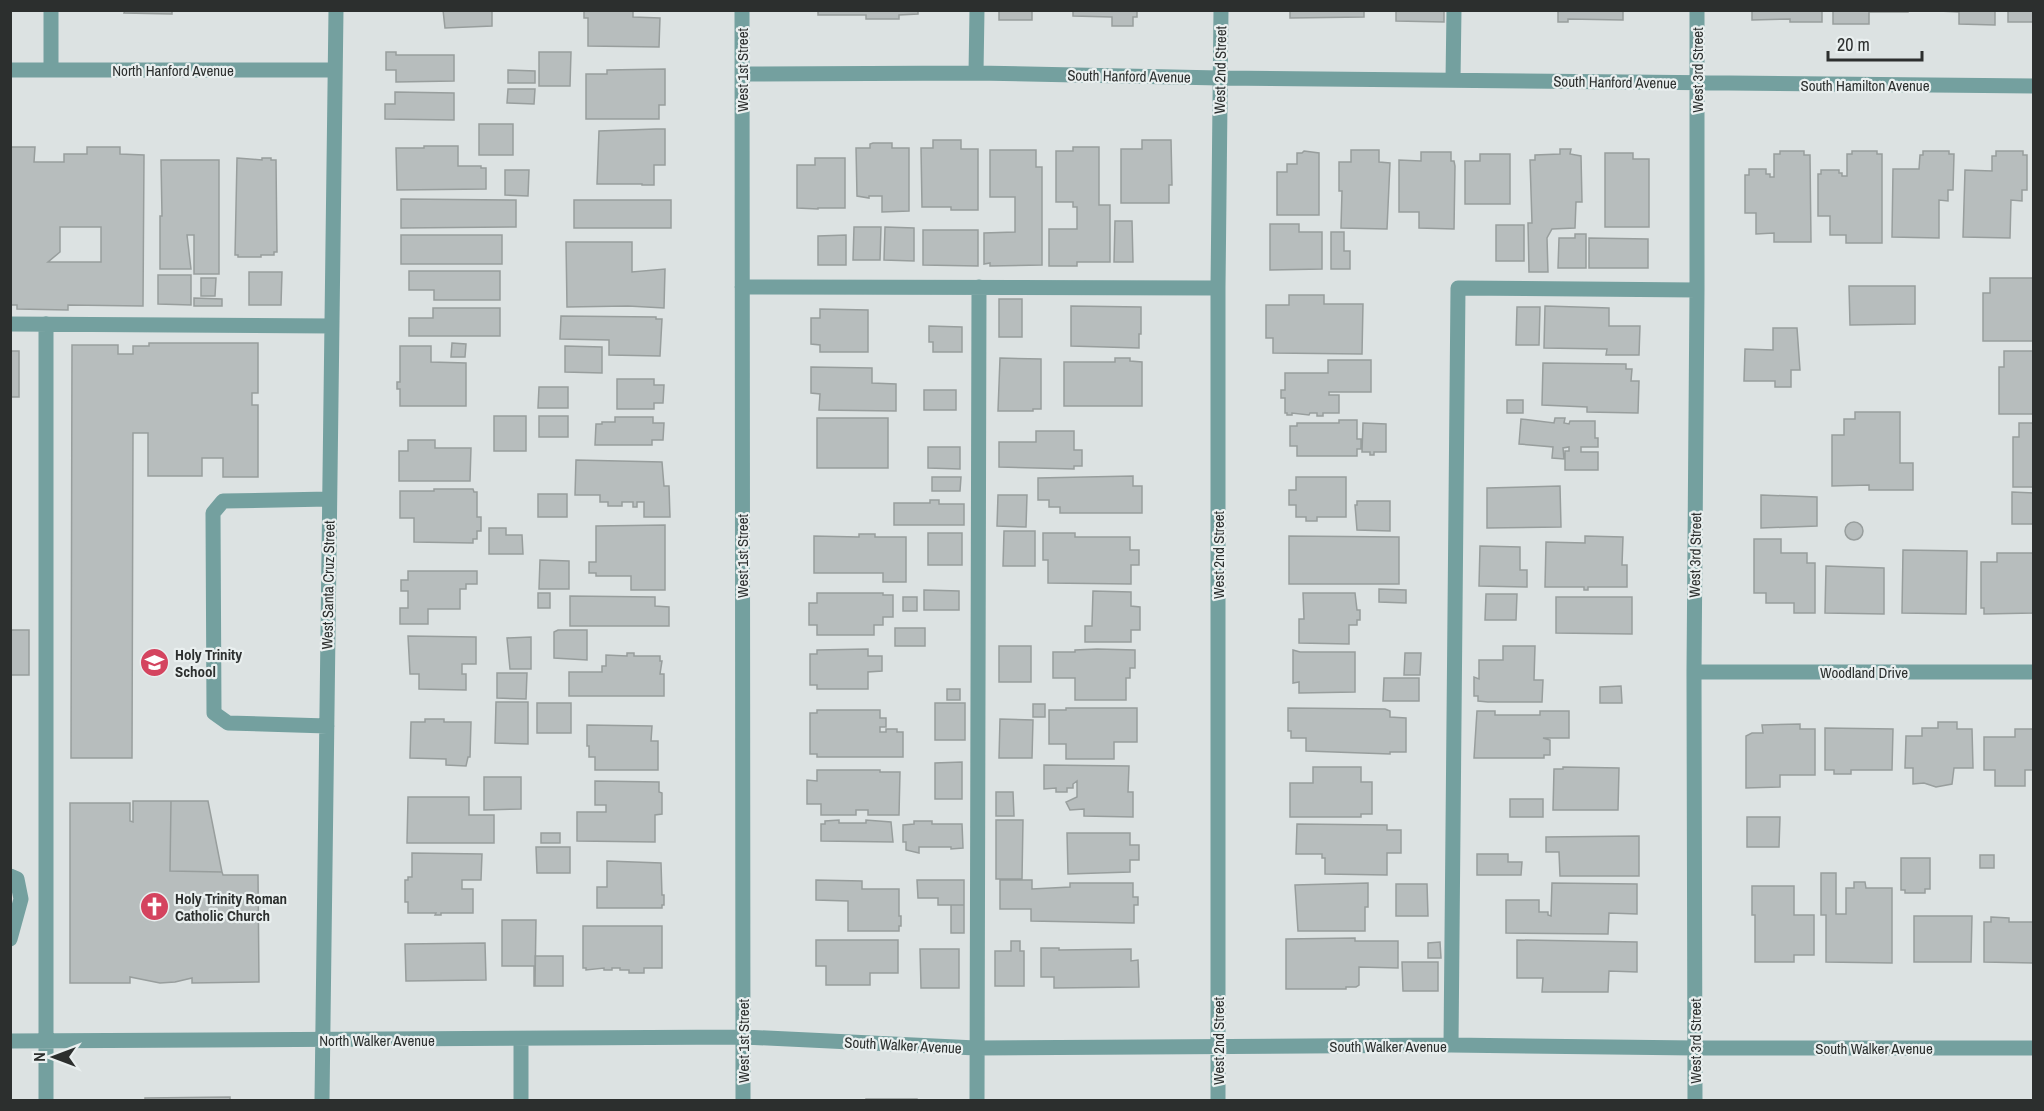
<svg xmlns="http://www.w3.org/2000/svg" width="2044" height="1111" viewBox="0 0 2044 1111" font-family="'Archivo Narrow',sans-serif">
<rect width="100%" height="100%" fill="#dce2e2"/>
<path fill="#b7bdbd" stroke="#989e9d" stroke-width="1.5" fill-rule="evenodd" d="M125 10H172V14L124 13Z
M443 10H492V26L445 28Z
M584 10H633V17L660 18 659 47 588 46V18H584Z
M818 10H918V14L899 15V19H866V15H818Z
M999 10H1032V20H999Z
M1073 10H1137V17H1133V26H1112V17L1073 16Z
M1290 10H1364V17L1290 18Z
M1396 10H1444V22L1396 21Z
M1558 10H1623V20L1568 19V22H1558Z
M1752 10H1822V22H1790V19L1752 20Z
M1833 10H1908V12H1869V24H1833Z
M1918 10H1995V25L1959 24V12Z
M2008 10H2034V22H2008Z
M386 52H396V55H454V81L396 82V70H386Z
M539 52H571L570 86H539Z
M665 69V105H659V119H586V74H607V70Z
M508 70 535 71V83H508Z
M508 89H535L534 104 507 103Z
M395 92 454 93V120L385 119V104H395Z
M479 124H513V155H479Z
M656 129H665V165H654V185H642V184H597L599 131Z
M933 140H961V149H978V210H951V207H922L921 148H933Z
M1142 140H1171L1172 185H1169V203H1121V149H1142Z
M873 143H892V148H909V211L882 212V196H869V198L857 196 856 148H870V144Z
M424 146H458V166H481V168H486V189L397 190 396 148H424Z
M10 147H35L34 162H64V154H87V147H120V154L144 155 143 306 68 305V310L17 309V305H10ZM60 227H101V262H48L60 252Z
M1073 147H1099V205H1110V262H1077V266H1049V229H1077V207H1073V202H1056V151H1073Z
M1560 149H1571L1570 154 1581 156 1582 202H1576L1575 228 1552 229 1547 238 1548 272H1529L1528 223H1532L1530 160H1535V155L1560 154Z
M990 150H1036V167H1042V265L990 266V263L984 264V233L1015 232V197H990Z
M1351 150H1379V162L1390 163 1387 229 1341 228 1342 191H1339V162H1351Z
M1304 151 1319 153V215H1277V172H1287V164H1297V153H1302Z
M1780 151H1804V155H1810L1811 242H1774V233L1756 234V213H1745V175H1749V169H1766V174H1770V177H1774V154H1780Z
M1852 151H1877V154H1882V243H1846V235H1830V216H1818V174H1821V170H1839V173H1842V176H1847V154H1852Z
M1923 151H1949V154H1954L1953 190H1948V201L1939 200V238L1892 237 1893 169H1919L1920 155H1923Z
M1996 151H2023V155H2027V190H2022V201L2011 200 2010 238 1963 237 1965 170 1992 171V156H1996Z
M1421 152H1451V161H1454L1455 166 1454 229 1419 228V212H1399V160L1421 161Z
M1605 153H1633V159H1649V227H1605Z
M1480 154H1510V204H1465V161H1480Z
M237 158 262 160V158H271V160H276L277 252H274V255H261V257H238V255H235Z
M815 158H845V208H818V209L797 208V165H815Z
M161 160H219V274H194V235H187L191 269H160V216H162Z
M505 170H529L528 196 505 195Z
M401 199 516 200V227L401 228Z
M574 200H671V228H574Z
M1115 221H1132L1133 262H1114Z
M1270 224H1299V232H1322V269L1270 270Z
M1496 225H1524V261H1496Z
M854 227H881L880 260H853Z
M885 227 914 228V261L884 260Z
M923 230H978V266L923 265Z
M1331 232H1344V251H1350V269H1331Z
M1575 234H1586V268H1558L1559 238H1575Z
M401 235H502V264H401Z
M846 235V265H818V236Z
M1589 238 1648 239V268H1589Z
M566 242H632V272L665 269 664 308 628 306 567 307Z
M409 271H500V300H434V290H409Z
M249 272H282L281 305H249Z
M158 275H191V305L158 304Z
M201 278H216L215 296H201Z
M1990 278H2034V341H1983V293H1990Z
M1849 286H1915V324L1850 325Z
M1289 295H1324V304H1363L1362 354 1273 353V338H1266V305H1289Z
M194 298 222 299V306H194Z
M999 299H1022V337H999Z
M1071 306 1141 307V334H1139V348L1071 346Z
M1545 306 1609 308V326H1640L1639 355H1606L1607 349 1544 348Z
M1517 307H1540L1539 345H1516Z
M433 308H500V336H409V318H433Z
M820 309 868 310V352H820V345L811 344V318H820Z
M561 316 656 317V319H662L660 356 609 355V340L560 339Z
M929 326 962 327V352H933V342H929Z
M1773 328H1797L1800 370H1791V387H1775V381H1744L1745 349 1773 350Z
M149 343H258V393H252V405H258V477H223V458H202V476H148V433H133L132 758H71L72 345H118V354H133V346H149Z
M452 343 466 344 465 357H451Z
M400 346H431V362L466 363V406H400V389H397V382H400Z
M565 346 602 347V373L565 372Z
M10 351H19V397H10Z
M2004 351H2034V414H1999V367H2004Z
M1000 358 1041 359V409H1033V411H998Z
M1115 358H1130V361L1142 362V406H1064V362H1115Z
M1328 360H1371V392H1329V395H1339V413H1323V416H1317V413H1310L1309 415 1292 413V415H1287V413H1285V398H1281V390H1285V373H1328Z
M1543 363 1626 364V369H1632L1631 381H1639L1638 413 1587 412V407L1542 405Z
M811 367 872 368V383L896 384V411L819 410 820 394 811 393Z
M617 379H654V385H664L663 403H654V409H617Z
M539 387H568V408H538Z
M924 390H956V410H924Z
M1507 400H1523V413H1507Z
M1855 412H1900V463H1913V490H1869V485L1832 486V435H1844V419H1855Z
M494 416H526V451H494Z
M539 416H568V437H539Z
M615 417H653V423H664L663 440H652V445H595L596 424H602V422H615Z
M817 418H888V468H817Z
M1555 418H1565L1564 423 1569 424 1570 421H1595V438H1598V447H1581V452H1598V470H1565V451H1569V447L1563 448 1564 459 1552 458 1553 447 1519 444 1521 419 1554 423Z
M1339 420H1357V439H1361V449H1357V456H1297V446H1290V426H1297V423H1339Z
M1363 423 1386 424V452H1374V455H1370V452H1362Z
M2019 423H2034V487H2013V437H2019Z
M1036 431H1074V450H1082V466H1074V469L999 467V442H1036Z
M408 440H435V448H471L470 481H399V451H408Z
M928 447H960V469L928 468Z
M576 460 662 462 664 486H669L670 517H644V502H637V507H633V502H622V506H608V502H600V495H575Z
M1133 476V486H1142V513H1060V507H1049V500H1038V478Z
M932 477H961L960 491H932Z
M1296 477H1346V517H1317V521H1306V517H1296V505H1289V490H1296Z
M1560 486 1561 527 1487 528V488Z
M434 489H473L474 492H477V517H481V531H477V539H473V543L414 542V518H400V491H434Z
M2012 492 2034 493V524H2012Z
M538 494H567V517H538Z
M998 495H1027L1026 527 997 526Z
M1761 495 1817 497V526L1761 528Z
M930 500H939V504H964V525H894V503H930Z
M1357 501H1390V531L1357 530 1355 505H1357Z
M1845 531a9 9 0 1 1 18 0a9 9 0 1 1-18 0Z
M665 525V590H631V576H596V573H589V562H596V526Z
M489 528H506V535H522L523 554H489Z
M1004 531H1035V566H1003Z
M928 533H962V565H928Z
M1043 533H1075V537H1130V550H1139V565H1131V584L1048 583V560H1043Z
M859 534H875V537H906V582H883V573H814V536L859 537Z
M1289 536 1399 537V584H1289Z
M1585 536 1623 537 1622 565H1627V587H1588V590H1584V587H1545L1546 542 1585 543Z
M1754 539H1781V553H1807V563H1815V613H1794V603H1766V593H1754Z
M1480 546 1520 547V570H1527V587L1479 586Z
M1903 550 1967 551 1966 614 1902 613Z
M1997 553H2034V613L1984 614V608H1981V562H1997Z
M540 560 569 561V589H539Z
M1826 566 1884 568V614L1825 613Z
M408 571H477V584H466V589H460V609H428V624H400V608H408V591H401V580H408Z
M1379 589 1406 590V603L1379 602Z
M924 590 959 591V610H924Z
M1093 591 1131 592V606L1140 607V630H1131V642H1085V626H1092Z
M538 593H550V608H538Z
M817 593H883V595H893V617H883V625H874V635H817V625H809V603H817Z
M1303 593H1355L1357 610H1360V620H1357V625H1349V644L1299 643V619H1304Z
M1486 594H1517L1516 620H1485Z
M570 596 655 597V606L669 607V626H570Z
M903 597H917V611H903Z
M1556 597H1632V634L1556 633Z
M895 628H925V646H895Z
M10 630H29V675H10Z
M558 630H587V660L554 658V632Z
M408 636 476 637V664H462V674H466V690L419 689V674H410Z
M531 637V669H510L507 638Z
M999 646H1031V682H999Z
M1503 646H1535L1534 680H1543L1542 702H1488L1478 701V696H1474V677L1479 679V660H1503Z
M868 649V656H882V671L868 672V689H817V685H810V654H817V650Z
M1097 649 1135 650V668H1130V678H1126V700H1075V678H1053V652H1075V650Z
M1293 650 1300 652H1355V692L1299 693V682L1293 683Z
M627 653H634V656H660V661H662L660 674H664V696H569V672H602V666H606V655L627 656Z
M1405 653H1421L1420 675H1404Z
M497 673H527L526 699 497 698Z
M1384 678H1419V701H1383Z
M1621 686 1622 703H1600V687Z
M947 689H960V700H947Z
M496 702H528V744L495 743Z
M537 703H571V733H537Z
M935 703H965V740H935Z
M1033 704H1045V717H1033Z
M1066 708H1137V742H1114V759H1066V744H1049V710H1066Z
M1288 708 1385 709 1390 711V717L1406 718V752H1390V754L1306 751V738H1291V731H1288Z
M817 710H880V718H886V727H880V732H886V729H897V732H903V757H817V754H810V713H817Z
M1477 711H1495V715H1540V711H1569V738H1543L1550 740V755H1544V758H1474Z
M425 719H444V722H471L470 757H468L466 766 446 765V759L410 758 411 722H425Z
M1000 719 1033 720 1032 758H999Z
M1938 722H1957V729H1972L1973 768H1954L1952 784 1936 787 1924 783 1913 784V768H1905L1906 736H1922V728H1938Z
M1800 724V729H1815V775H1780V787L1746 788V736L1752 733H1763L1762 725Z
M587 725 652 726 651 741H658V770H595V757H589V746H587Z
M1825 728 1893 729 1892 770H1851V774H1834V770H1825Z
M2015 729H2034V770H2025V786H1995V770H1984V737H2015Z
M962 762V799H935V763Z
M1044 765 1129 766 1128 792H1133V817L1084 816V809L1070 810 1066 802 1077 797V781L1073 784V788H1067V792H1056V788L1044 789Z
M1313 767H1361V782H1372V814H1361V817H1290V783H1313Z
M1563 767 1619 768 1618 810H1553L1554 769H1563Z
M817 770H880V772H900L899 815H868V810H856V815H821V804H807V780L817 781Z
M484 777H521V809L484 810Z
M595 781 659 782V792L662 793V814L655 815V842L577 841V812H606V805H595Z
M996 792H1013L1014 816H996Z
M408 797H469V815H494V843H407Z
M1510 799H1543V817H1510Z
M133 801H171L170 871 222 872 223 875H258L259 982 192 983V978L175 982 160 983 130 977V983H70V803H130V821L133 822Z
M171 801H208L222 872 170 871Z
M1747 817H1780L1779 847H1747Z
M839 820V823H866V820L891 822 893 842 821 841V824H825V821Z
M996 820H1023L1022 879H996Z
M914 821H932V824H962L963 848 951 849V847H919V853L906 850V842H903V825L914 824Z
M1297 824 1387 825V830H1401V853H1387V875L1325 874V858H1322V854H1296Z
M541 833H560V843H541Z
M1067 833H1130V845H1139V860H1130V872L1068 874Z
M1639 836V876H1560L1559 852H1546V837Z
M536 847H570V873H537Z
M412 853 482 854 481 880H462V889H473V913H441V915H435L436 913H408V902H405V880H408V877H412Z
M1477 854H1508V862H1522L1521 875H1477Z
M1980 855H1994V868H1980Z
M1901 858H1930V889H1925V893H1905V890H1901Z
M607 861 661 863 662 895H664V905H662V908H597V887H607Z
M1821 873H1836V914H1846V888H1854V882H1865L1866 888H1892V963L1826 962V915H1821Z
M816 880 862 881V889H899V916H901V926H899V931H848V901L816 900Z
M917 880H964V905H938V898H918Z
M1000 880H1032V889L1070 887V883H1133V897H1138V905H1134V923L1031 921V909H1000Z
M1368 883V907H1365V931H1298L1295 885Z
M1552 883 1637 884V914L1609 913 1608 934 1506 933V900H1539V912H1548V915L1551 916Z
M1396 884H1427L1428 916H1396Z
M1752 886H1794V915H1814V955H1794V962H1755V915H1752Z
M951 905H964V933H951Z
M1914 916H1972L1971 962H1914Z
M1991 917 2009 918V922H2034V963L1984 962V922H1991Z
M502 920H536L535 986H534V966H502Z
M583 926H662V968H644V973H629V970H620V968H612V970H604V968L586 970V968H583Z
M1355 938V941H1398V968L1359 967V985L1356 987H1346V989H1286V939Z
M816 940H898V973H870V985H826V966H816Z
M1517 940 1637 942V972L1609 971 1608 992H1542L1543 978H1517Z
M1011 941H1020V951H1024V986H995V951H1011Z
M1440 942 1441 958H1428V943Z
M485 943 486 980 406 981 405 944Z
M1041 948H1059V950L1131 949V961L1138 960 1139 987 1054 988V977H1041Z
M920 949H959V988H921Z
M535 956H563V986H535Z
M1402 962H1438V991H1403Z
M230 1097V1100H145V1098Z
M866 1099H917V1100H816H866Z"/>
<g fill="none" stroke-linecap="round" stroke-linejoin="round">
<path stroke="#74a09f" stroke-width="15" d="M742 10 743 1100
M10 70H335
M51 70V10
M976 73 977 10
M742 74 976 73 1220 78 2034 86
M1453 80 1454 10
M742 287 1218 288
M10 324 332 326
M1694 672H2034
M327 726 228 723 214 713 213 513 223 501 329 499
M10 876 17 879 21 899 10 939
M521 1039V1100
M10 1041 744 1037 976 1048 1451 1045 1695 1048H2034
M1451 1045 1458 288 1697 290
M46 1100V324
M322 1100 336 10
M977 1100 979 287
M1218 1100V288L1221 10
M1695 1100 1694 672 1697 290V10"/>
</g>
<defs>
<symbol id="school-disc" viewBox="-11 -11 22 22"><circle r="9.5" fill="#d4445f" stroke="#e9efef"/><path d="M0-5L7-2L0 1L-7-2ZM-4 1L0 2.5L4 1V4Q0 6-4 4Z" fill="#fff"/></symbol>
<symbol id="church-disc" viewBox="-11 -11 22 22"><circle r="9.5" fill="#d4445f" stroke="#e9efef"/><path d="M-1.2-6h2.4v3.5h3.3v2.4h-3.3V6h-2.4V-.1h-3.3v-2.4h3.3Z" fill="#fff"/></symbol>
</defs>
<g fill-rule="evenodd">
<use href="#school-disc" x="138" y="646" width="33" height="33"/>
<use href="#church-disc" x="138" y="890" width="33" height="33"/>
</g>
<g text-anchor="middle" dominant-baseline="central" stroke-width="4.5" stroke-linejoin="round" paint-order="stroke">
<g font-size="15" fill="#2c2f2e" stroke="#e9efef">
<text x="173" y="70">North Hanford Avenue</text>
<text transform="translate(742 70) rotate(-90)">West 1st Street</text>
<text transform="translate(1220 70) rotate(-89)">West 2nd Street</text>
<text transform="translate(1697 70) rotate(-90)">West 3rd Street</text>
<text transform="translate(1129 76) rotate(1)">South Hanford Avenue</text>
<text transform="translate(1615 82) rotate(1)">South Hanford Avenue</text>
<text x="1865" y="85">South Hamilton Avenue</text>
<text transform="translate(1218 555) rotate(-90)">West 2nd Street</text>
<text transform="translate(1695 555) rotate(-89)">West 3rd Street</text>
<text transform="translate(742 556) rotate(-90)">West 1st Street</text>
<text transform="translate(328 585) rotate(-89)">West Santa Cruz Street</text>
<text x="1864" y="672">Woodland Drive</text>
<text x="377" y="1040">North Walker Avenue</text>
<text transform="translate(743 1041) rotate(-90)">West 1st Street</text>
<text transform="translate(1218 1041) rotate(-90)">West 2nd Street</text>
<text transform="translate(1695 1041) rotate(-90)">West 3rd Street</text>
<text transform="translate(903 1045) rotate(3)">South Walker Avenue</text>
<text x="1388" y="1046">South Walker Avenue</text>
<text x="1874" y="1048">South Walker Avenue</text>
</g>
<g font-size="15" font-weight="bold" fill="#2c2f2e" stroke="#e9efef" text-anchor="start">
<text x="175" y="654">Holy Trinity<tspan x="175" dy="17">School</tspan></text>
<text x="175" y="898">Holy Trinity Roman<tspan x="175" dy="17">Catholic Church</tspan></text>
</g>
</g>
<rect width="2044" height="1111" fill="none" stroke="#2c2f2e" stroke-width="24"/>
<g transform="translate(54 1057) rotate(270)" stroke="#e9efef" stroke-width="4.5" paint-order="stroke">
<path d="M0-4.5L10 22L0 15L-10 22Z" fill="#2c2f2e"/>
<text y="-9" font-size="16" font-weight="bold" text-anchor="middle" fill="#2c2f2e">N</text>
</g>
<path d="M1828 51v9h94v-9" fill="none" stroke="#2c2f2e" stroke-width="3"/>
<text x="1837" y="51" font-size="18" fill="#2c2f2e" stroke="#e9efef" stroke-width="4.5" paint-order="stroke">20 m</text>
</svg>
